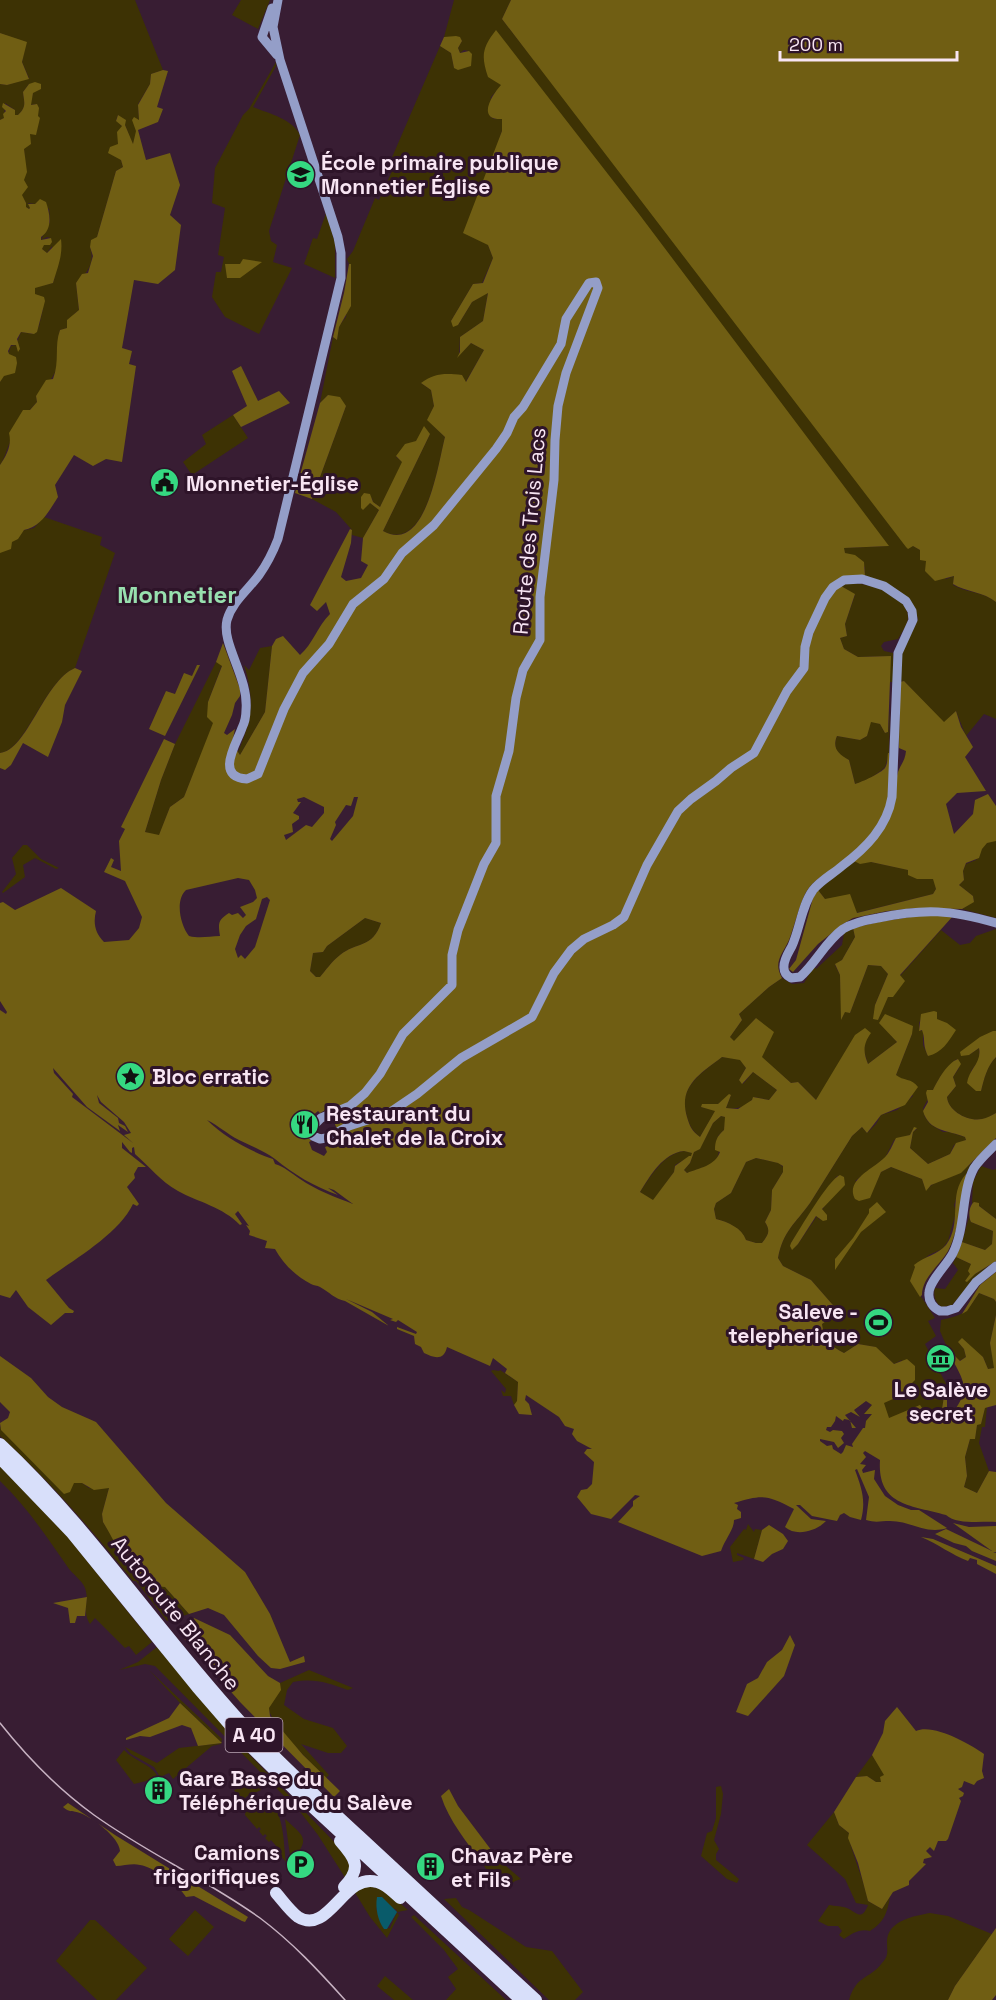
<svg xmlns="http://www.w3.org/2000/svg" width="996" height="2000" viewBox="0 0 996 2000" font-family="'Space Grotesk',sans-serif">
<rect width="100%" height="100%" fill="#381d33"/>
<path fill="#3d3204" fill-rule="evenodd" d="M0 0H135L163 70 151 74 150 84 138 104 139 121 133 145 125 125 118 115 116 120 122 126 121 160 123 167 116 171 97 237 90 247C95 263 88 273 76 283L79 311 75 313 67 328 60 330C57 340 59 345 59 354 58 374 50 382 36 396L37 402C27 412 18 425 12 438 7 447 6 456 0 465V382C7 370 6 357 11 346L16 345 21 332 33 334 39 326 43 309 35 295V287L53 283 55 276 52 246 47 253 42 249 43 245 51 238 47 237 41 240 50 222 49 209 38 202 35 204 28 203 30 208 29 209 26 207V203L21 195 25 168 24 149 30 134 33 133 38 117 37 104 30 105 33 93 29 84 23 92C24 102 27 107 18 115H15V110L5 103 4 118 0 120V84L7 85 29 78 22 62 26 43 0 33Z
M241 0H270L258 29 232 15Z
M454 0H511L502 19 913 546 920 550 926 560 946 579 954 576 953 585C967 593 984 592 996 602V719L984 714 966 736 956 711 944 723 904 681 900 682 902 654 918 619 914 607 865 576V567L845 553 843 548 888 546 502 85 491 97 490 116 494 119 502 118V131L493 158 488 245 493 258 482 283 473 284 451 321 458 325 472 302 488 292 483 321 460 337 459 355 471 343 484 350 465 383H421L431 390 434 406 428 420 445 437C438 464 426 554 383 531L430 434 416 441 396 457 403 462 380 507 373 502 372 498 366 505 370 503 379 510 363 538 352 535V530L336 512 312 499 346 406 328 395 320 403 333 337 337 340 339 326 346 317 351 270V264H349L347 259 353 251 375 198 379 200 392 171 387 169 440 46 451 53 454 68 469 51 464 50 460 53 458 48 462 41 460 38 444 37Z
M276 62V66L253 107C268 113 293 119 300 135L269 231 271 241 277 245 273 262 292 268 259 334 225 317 212 297 216 272H221L224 257 218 255 225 208 212 203 215 168 243 115 249 109Z
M326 213 335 243V278L304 264 313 238 317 239Z
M233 415 248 438 192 475 183 462 206 444 202 435Z
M44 517 102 537 100 545 115 553 75 668C44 681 26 751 0 753V536L34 528Z
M849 583C867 583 908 593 908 617 908 624 902 632 898 639L884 642 881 646 884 651 893 653V682H890V656L858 657 844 649 840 638 847 636 845 624 855 595 841 586Z
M272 646 265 712 240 755 238 752C252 719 255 700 244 665L249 670 260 648Z
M216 662 222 665 208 702 214 723 184 797 170 807 159 836 145 832 161 780 175 744Z
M890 710 889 753 885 767C877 775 866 781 855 784L849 760C838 755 832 748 837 736L860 740 867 736 870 721 880 724 885 733 888 732Z
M990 841H996V918L962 909 974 901 973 896 959 885 964 880 963 871 966 864 976 860 984 845Z
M23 845H27L41 859 59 868 56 869 35 858 23 865 25 877 3 893 2 892 16 874 12 858Z
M854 861 871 862 909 870 925 879H934L936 889 933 894 856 913 825 899 818 890Z
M365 918 381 923C373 948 356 942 340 955 332 961 326 970 320 977H316L310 971 313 953 323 952 327 946Z
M853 928 855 937 842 960 835 965 840 975 842 1018 845 1011 850 1013 868 965 881 966 888 974 875 1005 888 997 900 976 941 930 960 945 970 943 976 936 996 929V1031H993L969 1055 979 1048V1060L971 1071 981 1091C984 1078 987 1066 996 1057V1113C992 1115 987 1119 982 1119 968 1122 948 1111 947 1097L956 1086 953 1077 959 1068 958 1059 955 1060 940 1077 923 1108 925 1117 930 1124 943 1132H949L965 1137 966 1140 954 1145 950 1154 928 1164 910 1148 913 1132 917 1129H913L910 1135 894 1140 885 1158 855 1181 876 1183 881 1172 891 1167 922 1179 926 1190C938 1177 958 1176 972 1163L959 1188 954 1205 956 1212 948 1241 942 1249 929 1255 915 1267 913 1284 935 1318 928 1321 936 1336 925 1344 951 1393 944 1396 942 1409 925 1412 878 1436 866 1421 872 1414H864L878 1398 902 1360 894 1364 875 1347 858 1344 844 1353C828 1344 825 1342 822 1324L839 1312 811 1280 783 1266 778 1258C783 1231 795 1224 810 1203 824 1181 838 1158 852 1136L862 1127 867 1133 876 1124 881 1115 897 1110 913 1096 896 1075 912 1034 880 1023 897 1042 868 1064 864 1051 865 1041 816 1100 798 1082 791 1083 761 1057 756 1018 734 1042 730 1037 742 1020 739 1014 769 987 782 978 792 984 804 983 814 966 816 969 842 945 844 933ZM921 1019 942 1021 928 1056 923 1045V1031L919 1030V1023ZM837 1176 844 1177 822 1210 820 1220 817 1216 798 1244 792 1249 791 1243Z
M722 1057 740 1059 746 1068 739 1080 743 1084 753 1072 777 1090 769 1100 754 1097C747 1108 737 1109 726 1108L731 1095 718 1104 701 1107 716 1110 700 1137C691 1130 689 1124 686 1113 678 1087 704 1071 722 1057Z
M721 1116 726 1117 724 1130 718 1136C722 1166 713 1164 687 1173L684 1170 690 1163 694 1152 700 1148 713 1123Z
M684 1151 693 1153 691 1156 675 1165 674 1172 653 1201 640 1192C651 1176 663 1154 684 1151Z
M756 1158 779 1163 783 1167V1172L772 1190 771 1210 765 1222C771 1231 768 1235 762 1243H756L746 1240C741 1228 728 1222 716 1219L714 1209 716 1203 731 1193 746 1162Z
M981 1166 993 1170 996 1169V1219L974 1202 972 1204 973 1182Z
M969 1217 971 1222 993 1231 992 1244 985 1250 962 1242Z
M956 1257 971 1264 975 1274 989 1266 970 1284 952 1305 942 1307C935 1303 933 1295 935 1288L945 1289 958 1270 953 1263Z
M979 1293 994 1299 996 1302V1315L990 1343 995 1368 988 1369 983 1357 958 1342 964 1349 966 1357 959 1361 955 1356 952 1359 940 1331 941 1320C964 1315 966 1313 979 1293Z
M493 1370 499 1371 500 1370 518 1382 517 1402 514 1405 511 1396H503L501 1390 505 1393 506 1389 491 1371Z
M987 1407 985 1427H982L979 1443 989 1471 977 1493 964 1487 967 1476 965 1457 970 1439 975 1438 977 1424H981L985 1408Z
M0 1427 33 1461 73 1483H82L89 1488H109L102 1514 103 1522 131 1567 147 1581 165 1587 189 1614 167 1621 136 1581H133C91 1529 49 1480 0 1436Z
M0 1466 63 1531 152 1642 136 1655 129 1646 125 1648 95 1618 90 1624C81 1609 90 1602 85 1588 82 1580 72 1574 67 1566 46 1536 27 1507 0 1481Z
M748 1524 754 1532 755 1529 762 1530 754 1559 737 1553V1555L744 1558 743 1560 733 1562 730 1547 744 1529 746 1530Z
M157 1647 242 1747 344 1852 350 1867 346 1879 318 1835 301 1813 155 1666 145 1664 119 1670 138 1662Z
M149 1670 222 1739 221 1744 212 1746 173 1779 169 1773 160 1777 154 1767 131 1754 125 1747 157 1763 179 1748 222 1743 180 1703Z
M309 1670 353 1688 348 1690C327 1683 316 1678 293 1682L287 1690 284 1705 304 1719 333 1728 347 1746 341 1753H328L301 1744 329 1775 326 1778C316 1768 267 1720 269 1708 271 1698 281 1694 280 1683Z
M124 1750C134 1761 149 1763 157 1775L150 1780 134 1784 116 1760Z
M872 1755 885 1775 881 1782H876L867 1776 856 1777Z
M249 1777 261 1790 246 1797 239 1808 231 1799 237 1794 234 1790 241 1788 239 1786 242 1783 244 1785 247 1783 245 1781Z
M721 1786 723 1794 721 1814 714 1840 719 1849 716 1854V1860L739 1879 737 1883 727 1879 701 1856 707 1833 712 1831 716 1818V1787Z
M264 1799C285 1807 283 1843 286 1862L275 1849 277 1847 271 1840 269 1842 265 1838 267 1836 265 1834 263 1836 259 1831 261 1829 259 1827 257 1829 245 1815C246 1804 253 1798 264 1799Z
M834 1812 839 1825 849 1833C847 1842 866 1885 868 1901L882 1909 890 1897C887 1914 884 1922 870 1931 860 1928 851 1934 844 1939L839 1935 842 1931 838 1926H828L818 1921 829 1905C834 1906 844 1906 849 1909 858 1914 862 1920 868 1905L856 1903 845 1879 807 1845Z
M285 1819C307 1839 309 1838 291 1863Z
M498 1859 521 1879 515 1881 506 1888 493 1879 482 1863Z
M369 1886 384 1890 408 1910 397 1912 396 1909 376 1908 384 1929 390 1928 397 1912 399 1915 387 1938 370 1917 354 1891Z
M456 1898 462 1907 469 1910 526 1947 552 1951 583 1992 575 2000H549L444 1899Z
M195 1910 214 1927 188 1956 169 1939Z
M930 1913 948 1916 992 1934 955 1986 948 2000H849C857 1974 869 1980 882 1963 889 1956 887 1951 887 1942 887 1920 915 1916 930 1913Z
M414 1915 415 1916 506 2000H446L456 1989 448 1977 458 1969 444 1950 411 1917Z
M90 1920H95L147 1968 116 2000H97L56 1961Z
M385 1976 413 2000H394L377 1986Z"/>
<path fill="#705e13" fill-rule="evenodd" d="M511 0H996V602C984 592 966 592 953 584L954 576 935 581 925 571 926 561 920 560V550L913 546 908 549 906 547 502 19Z
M496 30 639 214 889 546 844 548 845 553 855 555 864 562 865 576 841 586 855 594 845 624 847 636 840 638 844 649 858 657 891 656 888 732 885 733 880 724 871 722 867 736 860 740 837 736C832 748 838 754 849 760L855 784C862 782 881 773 885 768 888 763 887 758 888 753H889C889 773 892 799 883 817 873 835 856 851 840 864 829 872 816 878 808 889 801 898 794 928 789 940 782 955 773 962 782 978L769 987 739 1014 742 1020 730 1037 734 1041 756 1018 774 1032 762 1057 791 1083 798 1082 816 1100 855 1035 865 1028 871 1033C863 1044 863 1052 868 1064L897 1042 879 1023 885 1014 913 1026 912 1034 896 1075C903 1081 912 1078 918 1087L905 1105 881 1115 867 1133 862 1127 852 1136C838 1158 824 1181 810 1203 795 1224 783 1231 778 1258L783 1266 811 1280 839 1312 822 1324C825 1342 828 1344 844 1353L858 1344 876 1347 894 1364 907 1359 915 1366V1380L911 1384 914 1394 911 1391 884 1403 889 1418 920 1405 925 1412 942 1409 944 1396 947 1397V1410L954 1411C970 1389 964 1381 952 1359L955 1356 960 1361 966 1357 964 1349 958 1342 962 1338 983 1357 988 1369 994 1368 990 1343 996 1315V1405L985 1408 981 1424 977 1425 975 1439H970L965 1457 967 1476 964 1487 977 1493 989 1471 996 1472V1522C982 1521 957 1525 946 1515 911 1505 877 1506 880 1460L865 1451 863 1453 866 1457 860 1464 866 1465 862 1470 863 1473 875 1470 874 1479 885 1496 898 1505 911 1510H919L947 1528C926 1535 911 1521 890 1521 880 1521 876 1523 866 1520L869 1497 857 1469 855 1470C862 1489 866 1501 861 1520L850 1517 844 1513 840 1515 837 1521 812 1516 800 1505H796L811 1519 826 1521C817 1531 796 1537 785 1527L794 1509C766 1494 762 1495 734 1503L738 1505 737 1509 741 1512V1518L734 1520C734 1530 725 1539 721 1551L702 1556 618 1522 633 1506V1501L640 1496 635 1495 611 1519 591 1514 577 1497 581 1490 587 1489 592 1484 594 1462 584 1453 587 1449H592L577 1441 572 1434 574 1429 565 1426 559 1417 526 1395 525 1400 529 1404 532 1415 519 1414 514 1405 517 1401 518 1382 505 1373 507 1369 493 1358 490 1366 447 1347C444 1361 434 1358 424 1353L421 1347 415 1344 414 1336 397 1329V1327L416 1334 417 1332 398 1320 396 1322 390 1320 393 1319 346 1299 372 1312 389 1326 345 1301C335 1299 329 1292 320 1287 317 1285 314 1286 311 1284 296 1276 283 1264 275 1249L265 1248 267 1241 249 1235 250 1231 246 1225 249 1226 238 1211 235 1214 242 1224 240 1225C223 1207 198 1202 178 1191 160 1181 149 1166 135 1154L134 1147 132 1148V1153L130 1152 122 1142V1148L146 1167H138L134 1174 135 1178 127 1187 139 1204 137 1206 133 1204C118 1235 73 1260 46 1280L69 1308 74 1311 73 1313H65L51 1325 28 1307 16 1290 10 1298 0 1295V1010L6 1014 7 1012 0 1001V903L3 902 15 910 61 888 96 911C93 923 95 933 104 942L129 940 139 928 142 917 125 881 104 872 111 858 114 860 111 867 121 871 119 841 125 829 121 827 164 739 175 744 161 780 145 832 159 835 170 807 184 797 213 723 207 717 208 702 222 666 216 662 223 643 240 689V696L235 703 232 715 224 733 227 735 235 729 232 743 240 755 265 712 272 646 276 639 283 636 300 655C313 644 317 627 330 614L326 602 317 611 310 605 350 529 352 530 351 543 341 577 346 581 361 578 368 565 361 561 363 538 379 510 370 503 363 510 361 508V497L364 493 370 494 373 502 380 507 402 462 396 456 405 444 416 441 424 426 430 434 383 531C426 555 438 464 445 437L427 420 434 406 431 390 421 383C434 373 445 373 462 375L466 382 484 350 471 343 457 358 460 352V337L483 321 488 293 472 302 458 325 453 327 451 321 473 284 483 283 493 258 488 245 463 233 502 131V119C476 120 492 95 501 85L488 77C481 56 482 48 496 30ZM304 797 324 807V813L312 827 306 825 286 840 284 835 293 832 292 824 299 819V816L293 813 301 802H298L297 799ZM354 797H358L353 816 332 841 330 839 336 825 335 822 346 805 351 806ZM238 878 249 880 255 890 257 898 253 902 240 907 246 915 243 918 238 913 232 915 229 913C218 920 218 923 220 936 209 936 201 939 189 936 180 925 175 900 186 890ZM267 897 270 900 255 947 245 959 241 955 238 958 235 949 240 935 246 926 256 919 262 899ZM365 918 381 923C373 948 356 942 340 955 332 961 326 970 320 977H316L310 971 313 953 323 952 327 946ZM722 1057 740 1060 746 1068 739 1080 742 1084 753 1072 777 1090 769 1100 753 1097 752 1100 738 1109 726 1108 731 1095 729 1094 718 1104H702L701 1107 715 1111 700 1137C692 1131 690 1127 687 1117 678 1086 700 1074 722 1057ZM53 1068 87 1107 120 1131 118 1125 128 1132 125 1126 119 1123 118 1118 99 1103 97 1095 101 1102 124 1122 131 1133 124 1135 133 1143 72 1097 73 1094 54 1073ZM329 1108 339 1135 331 1145 325 1147 327 1152 324 1156 312 1150 309 1142 311 1141 298 1123 301 1120 304 1123 318 1111 320 1113ZM721 1116 725 1117 724 1130C717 1136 715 1141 715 1150L720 1152C715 1166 699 1168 687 1173L684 1170 690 1163 694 1152 700 1149 713 1123ZM207 1120C219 1126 227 1134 239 1140 251 1146 264 1151 275 1159 293 1174 315 1187 338 1195L328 1188 334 1190 353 1204C335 1197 316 1190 300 1179 291 1173 285 1167 275 1164L273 1159C251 1152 223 1136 207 1120ZM684 1151 692 1153 691 1156H689L675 1166 674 1172 653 1200 640 1192C650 1176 663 1153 684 1151ZM756 1158 778 1163 783 1166V1172L772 1190 771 1210 765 1222C771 1231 768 1235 762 1243H756L746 1240C742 1228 728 1222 716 1219L714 1209 716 1203 731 1193 746 1162ZM866 1401 872 1405 864 1414H872L866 1421 865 1428H863L852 1444 853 1447 846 1445 843 1452 841 1454 833 1449 832 1445 827 1446 820 1441V1439L834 1442 838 1448 844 1443 841 1438 844 1434 842 1431 833 1430 830 1432 826 1430 827 1427H831L835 1421 836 1416 843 1421 844 1419 850 1420 852 1428H856L845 1415 851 1412 860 1417 854 1410Z
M0 33 27 42 22 62 29 79 7 85 0 84Z
M456 36 460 37 462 41 458 48 460 53 469 51 472 54 471 66 458 70 454 68 451 53 440 46 444 37Z
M163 70 168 71 157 107 163 109 158 122 138 130 146 160 170 153 180 185 170 215 181 225 175 270 158 284 134 280 122 348 132 351 129 364 136 366 122 462 106 459 93 466 74 455 55 485 58 497C49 511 41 527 24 530L18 539 12 542 11 549 0 553V465C7 455 12 445 9 433L23 410H30L37 402 36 396 46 380 53 379C60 361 54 346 60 330L67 328V320L79 310 76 283 82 274 88 273 93 256 90 247 91 240 97 237 116 171 123 167 121 160 108 153 110 147 118 144 117 132 122 126 116 121 118 115 126 120 125 125 133 144 136 131 132 120 134 117 139 120 138 105 150 84 151 74Z
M35 82 41 84V89L33 93 31 105 37 104 39 108 38 116 40 118 36 135 30 134 31 144 24 149 27 172 24 180 28 187 22 195 26 203V207L29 209 30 208 28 204H35L40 199 46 202C50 214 53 229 41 237V240L51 238 52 242 50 245H44L42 249 47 253 61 239C63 255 58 266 53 283L35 288V294L44 297 45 301 37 332 34 334 21 332 17 339 20 349 18 352 16 345H11L8 351 9 354 16 357 17 363 15 373 4 376 0 382V120L4 118 3 114 6 111 2 107 3 103 15 110V115H18C27 107 24 102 23 92L29 84Z
M243 259 262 262 240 278H227L225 264H240Z
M349 264H351V306L339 327 337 340 333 337 344 293Z
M241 366 258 401 279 391 290 403 241 427 233 415 247 406 232 371Z
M328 395 340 397 346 406 312 499 295 493 320 403Z
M197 665H200L165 736 149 729 166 691 175 694 184 673 192 676Z
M75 668 82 671 65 705 62 722 48 757 23 743 11 765 5 770 0 768V753C27 751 44 681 75 668Z
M904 681 944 722 956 711 961 727 973 747 965 757 986 791 957 793 946 804 954 834 973 814 975 800 988 794 996 806V841L987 843 982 849 979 858 966 863 963 871 964 880 959 885 973 896 974 902 962 909 916 908 887 911 853 918 843 924 818 944 793 972 789 969 796 960 813 898 818 890 825 899 850 894 857 913 933 894 936 889 933 879H917L908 875V870L871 862 860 864 854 861C873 842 890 828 895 801 897 792 895 781 898 772 901 764 905 761 906 751L899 748 900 682Z
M917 916H953L900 975 905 981 893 997H888L878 1020 873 1019 875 1005 888 974 881 966 868 965 850 1013 845 1012 841 1020 840 975 835 964 842 960 855 937 853 928 879 922Z
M934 1011 937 1012V1019L947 1023 956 1030C948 1042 942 1053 928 1056 922 1043 926 1041 922 1030L919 1031 921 1014Z
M993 1031H996V1057C987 1066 984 1079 981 1091H976L967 1083C969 1069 982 1063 979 1048L969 1055 961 1056 960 1052 980 1037Z
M958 1059 961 1064 953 1077 956 1086 947 1097C948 1111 968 1122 982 1119 987 1118 992 1115 996 1113V1138L961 1173 931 1185 926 1191 922 1179 891 1167 881 1172 870 1198 859 1201 855 1199C845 1181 872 1169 883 1159 890 1153 892 1145 896 1138L910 1135 914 1127 917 1128 913 1132 910 1148 928 1164 950 1154 956 1143 966 1140 965 1137C948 1130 929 1132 923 1111L928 1102 926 1093 927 1090H933C938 1080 947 1063 958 1059Z
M966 1174C968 1188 956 1237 948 1251 939 1266 922 1278 922 1295L920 1297 910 1281 915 1267 914 1265C923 1257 939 1254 946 1245 963 1223 947 1195 966 1174Z
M840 1175 844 1177 845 1185 822 1209 827 1215V1220L823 1221 816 1216 798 1244 792 1250 790 1246 791 1243C800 1229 828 1180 840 1175Z
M877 1202 886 1212 861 1232 835 1270V1259L853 1238 869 1213V1209Z
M974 1202 979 1203V1206L996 1219V1261L975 1274 967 1282 965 1281 970 1274 968 1271 971 1264 956 1257 962 1242 985 1250 992 1244 993 1231 971 1222C968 1216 969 1206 974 1202Z
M996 1272V1302L994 1299 979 1293 967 1311 962 1314 980 1285Z
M0 1356 31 1378 48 1397 62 1407 96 1422 166 1503 245 1572 270 1614 290 1662 304 1656 305 1662 280 1669 271 1668 258 1656 224 1615 208 1608 189 1614 165 1587C134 1586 117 1545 103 1522L102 1514 109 1488 94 1490 82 1483H74L70 1492 64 1494 1 1430 0 1423 8 1418 10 1412 0 1402Z
M953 1523 969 1527 996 1526V1552H993L996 1553V1561L972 1551 966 1546 954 1543 935 1534 946 1529 992 1551Z
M769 1525 783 1534 788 1541 783 1549 772 1554 763 1562 754 1559 762 1530Z
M921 1537 933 1539 996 1566V1574L977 1564V1560L970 1558 968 1561C952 1555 938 1544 921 1537Z
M87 1597 85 1616H77L75 1623H70L68 1608 53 1603Z
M194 1618 230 1635 268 1676 280 1683 281 1690 269 1708 270 1716 303 1755 340 1791 334 1797 240 1702 181 1635Z
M790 1635 795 1645 784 1676 748 1716 736 1712 747 1684 758 1678 767 1662 782 1650Z
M180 1703 222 1743 198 1746 191 1728 182 1725 150 1737 140 1736 126 1740V1738L169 1718Z
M897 1707 916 1731C933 1723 970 1744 984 1754L982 1771 984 1778 977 1781 974 1785 964 1781 962 1787 958 1789 964 1793 963 1796 959 1798 961 1801 948 1839 946 1841H938L934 1851 930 1847 926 1851 932 1857 924 1859 923 1863 926 1864 909 1881V1885L893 1892 882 1909 868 1901 858 1863 848 1838 849 1833 839 1825 834 1812 856 1777 867 1776 876 1782H881L880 1777 884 1775 872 1755 883 1733 885 1721Z
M449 1789 458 1806 498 1859 482 1863C467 1842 449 1821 441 1796Z
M68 1803 115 1835 248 1917 245 1922 242 1921 194 1896 186 1897C179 1885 154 1867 140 1865 132 1863 124 1866 116 1866L113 1860 120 1851C119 1837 93 1818 80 1813 73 1810 69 1813 63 1807Z
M996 1928V1995L992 2000H948L955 1986Z"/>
<path fill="#095b6a" d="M377 1897H382L397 1912 387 1929H384C378 1921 375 1908 377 1897Z"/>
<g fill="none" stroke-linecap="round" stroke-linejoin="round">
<path stroke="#949ec8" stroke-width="9" d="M278 0 273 27 280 60 338 237 341 253V278L278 539C273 552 267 564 259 575 248 590 232 602 227 620 221 644 249 677 246 710 246 716 245 722 242 728 237 743 214 777 247 779L258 774 284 709 303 673 329 644 353 604 384 579 402 553 434 525 496 449 507 433 514 417 523 407 555 354 561 344 566 319 589 283 596 282 598 288 566 373 558 406 555 440 554 480 540 597V640L523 670 516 698 509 751 496 796V843L484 864 458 930 452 955V985L403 1034 380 1074 365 1093 350 1106 321 1118 313 1126 312 1130 313 1136 320 1139 326 1138 349 1126 389 1113 417 1094 461 1058 532 1017 554 973 571 950 584 939 613 925 624 917 647 865 678 811 691 799 716 781 731 768 754 753 787 691 804 668 805 647 809 632 825 598 833 587 844 580 862 579 884 586 906 601 912 611 913 620 898 653 892 797C887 827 866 848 842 866 833 874 821 880 813 890 802 905 800 928 792 946 789 952 783 960 784 968 784 973 787 976 791 978L800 977C816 963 825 942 843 929 853 923 866 920 878 918 926 908 950 910 996 923
M272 8 262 37 277 55
M996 1144C988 1152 980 1159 974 1168 961 1192 966 1227 953 1253 947 1265 929 1281 929 1293 928 1301 933 1308 940 1311H947L956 1308 976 1282 996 1266"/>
<path stroke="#d8dffa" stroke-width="12" d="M0 1444C89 1527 156 1629 238 1719 276 1760 318 1798 359 1836 418 1890 477 1945 536 2000
M0 1458 71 1532 197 1687 236 1732 304 1799 521 2000
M340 1841C356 1859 362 1868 344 1887
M276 1893C283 1901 290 1911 298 1917 329 1936 344 1872 377 1882 386 1884 393 1892 400 1898"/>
<path stroke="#c7b2c2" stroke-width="1.5" d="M0 1723C27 1757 58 1789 94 1815 147 1853 207 1880 260 1918 292 1942 319 1971 345 2000"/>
</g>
<defs>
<symbol id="school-disc" viewBox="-11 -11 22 22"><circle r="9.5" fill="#35d881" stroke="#2e1429"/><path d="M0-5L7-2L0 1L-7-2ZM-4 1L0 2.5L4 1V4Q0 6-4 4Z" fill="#111"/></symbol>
<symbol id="civic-disc" viewBox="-11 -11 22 22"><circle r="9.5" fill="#35d881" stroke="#2e1429"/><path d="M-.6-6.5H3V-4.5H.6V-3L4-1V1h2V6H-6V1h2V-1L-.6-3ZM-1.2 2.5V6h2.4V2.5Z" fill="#111"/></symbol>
<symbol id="sight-disc" viewBox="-11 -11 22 22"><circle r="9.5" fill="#35d881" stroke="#2e1429"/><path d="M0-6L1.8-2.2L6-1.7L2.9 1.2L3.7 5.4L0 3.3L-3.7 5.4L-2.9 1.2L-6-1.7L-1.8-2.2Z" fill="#111"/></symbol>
<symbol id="restaurant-disc" viewBox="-11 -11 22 22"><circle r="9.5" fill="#35d881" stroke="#2e1429"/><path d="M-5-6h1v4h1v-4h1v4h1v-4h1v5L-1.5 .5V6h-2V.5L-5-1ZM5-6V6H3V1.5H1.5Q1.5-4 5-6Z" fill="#111"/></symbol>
<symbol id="stadium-disc" viewBox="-11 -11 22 22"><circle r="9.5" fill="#35d881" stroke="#2e1429"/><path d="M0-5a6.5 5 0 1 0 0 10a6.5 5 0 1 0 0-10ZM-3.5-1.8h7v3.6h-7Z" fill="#111"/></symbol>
<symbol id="museum-disc" viewBox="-11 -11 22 22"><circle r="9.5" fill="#35d881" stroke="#2e1429"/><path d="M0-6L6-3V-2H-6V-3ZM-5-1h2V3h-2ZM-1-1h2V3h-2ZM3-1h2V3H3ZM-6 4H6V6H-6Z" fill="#111"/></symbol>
<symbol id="building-disc" viewBox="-11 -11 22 22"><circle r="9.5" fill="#35d881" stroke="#2e1429"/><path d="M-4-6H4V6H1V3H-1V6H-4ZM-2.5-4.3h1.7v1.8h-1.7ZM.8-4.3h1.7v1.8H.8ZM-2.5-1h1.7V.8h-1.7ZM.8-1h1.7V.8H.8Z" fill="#111"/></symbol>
<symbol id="parking-disc" viewBox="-11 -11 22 22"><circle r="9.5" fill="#35d881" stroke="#2e1429"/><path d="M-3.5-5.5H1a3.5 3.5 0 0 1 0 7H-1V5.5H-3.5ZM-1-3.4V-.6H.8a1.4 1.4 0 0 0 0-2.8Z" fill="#111"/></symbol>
</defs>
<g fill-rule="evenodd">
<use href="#school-disc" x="284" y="158" width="33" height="33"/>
<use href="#civic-disc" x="148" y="466" width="33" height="33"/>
<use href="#sight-disc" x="114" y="1060" width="33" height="33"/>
<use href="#restaurant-disc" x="288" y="1108" width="33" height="33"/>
<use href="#stadium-disc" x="862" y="1306" width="33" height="33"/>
<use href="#museum-disc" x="924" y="1342" width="33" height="33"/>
<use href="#building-disc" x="142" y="1774" width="33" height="33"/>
<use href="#parking-disc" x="284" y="1848" width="33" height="33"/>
<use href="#building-disc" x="414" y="1850" width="33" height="33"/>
</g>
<g text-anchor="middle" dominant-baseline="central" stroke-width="6" stroke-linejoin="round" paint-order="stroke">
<rect fill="#2e1429" stroke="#bba6b6" stroke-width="1.5" x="225.5" y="1718" width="57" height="34" rx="4.5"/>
<g font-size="20" font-weight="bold" fill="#f8e5f3">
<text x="254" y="1735">A 40</text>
</g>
<g font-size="21" font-weight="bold" fill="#f8e5f3" stroke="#2e1429" text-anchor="start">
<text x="321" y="162">École primaire publique<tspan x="321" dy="24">Monnetier Église</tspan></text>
<text x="186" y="483">Monnetier-Église</text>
<text x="152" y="1076">Bloc erratic</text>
<text x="326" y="1113">Restaurant du<tspan x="326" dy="24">Chalet de la Croix</tspan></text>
<text x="858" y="1311" text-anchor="end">Saleve -<tspan x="858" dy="24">telepherique</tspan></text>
<text x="941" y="1389" text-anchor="middle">Le Salève<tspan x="941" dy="24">secret</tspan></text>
<text x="179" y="1778">Gare Basse du<tspan x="179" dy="24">Téléphérique du Salève</tspan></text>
<text x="280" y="1852" text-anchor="end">Camions<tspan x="280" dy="24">frigorifiques</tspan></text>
<text x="451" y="1855">Chavaz Père<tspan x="451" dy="24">et Fils</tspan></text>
</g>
<g font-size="21" fill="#f8e5f3" stroke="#2e1429">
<text transform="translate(529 531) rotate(-85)">Route des Trois Lacs</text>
<text transform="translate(176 1613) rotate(51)">Autoroute Blanche</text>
</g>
<g font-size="24" font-weight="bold" fill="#98e0af" stroke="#2e1429">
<text x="177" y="594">Monnetier</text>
</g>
</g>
<path d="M780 51v9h177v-9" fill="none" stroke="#f8e5f3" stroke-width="3"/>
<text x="789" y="51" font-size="18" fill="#f8e5f3" stroke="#2e1429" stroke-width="4.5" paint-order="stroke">200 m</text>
</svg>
